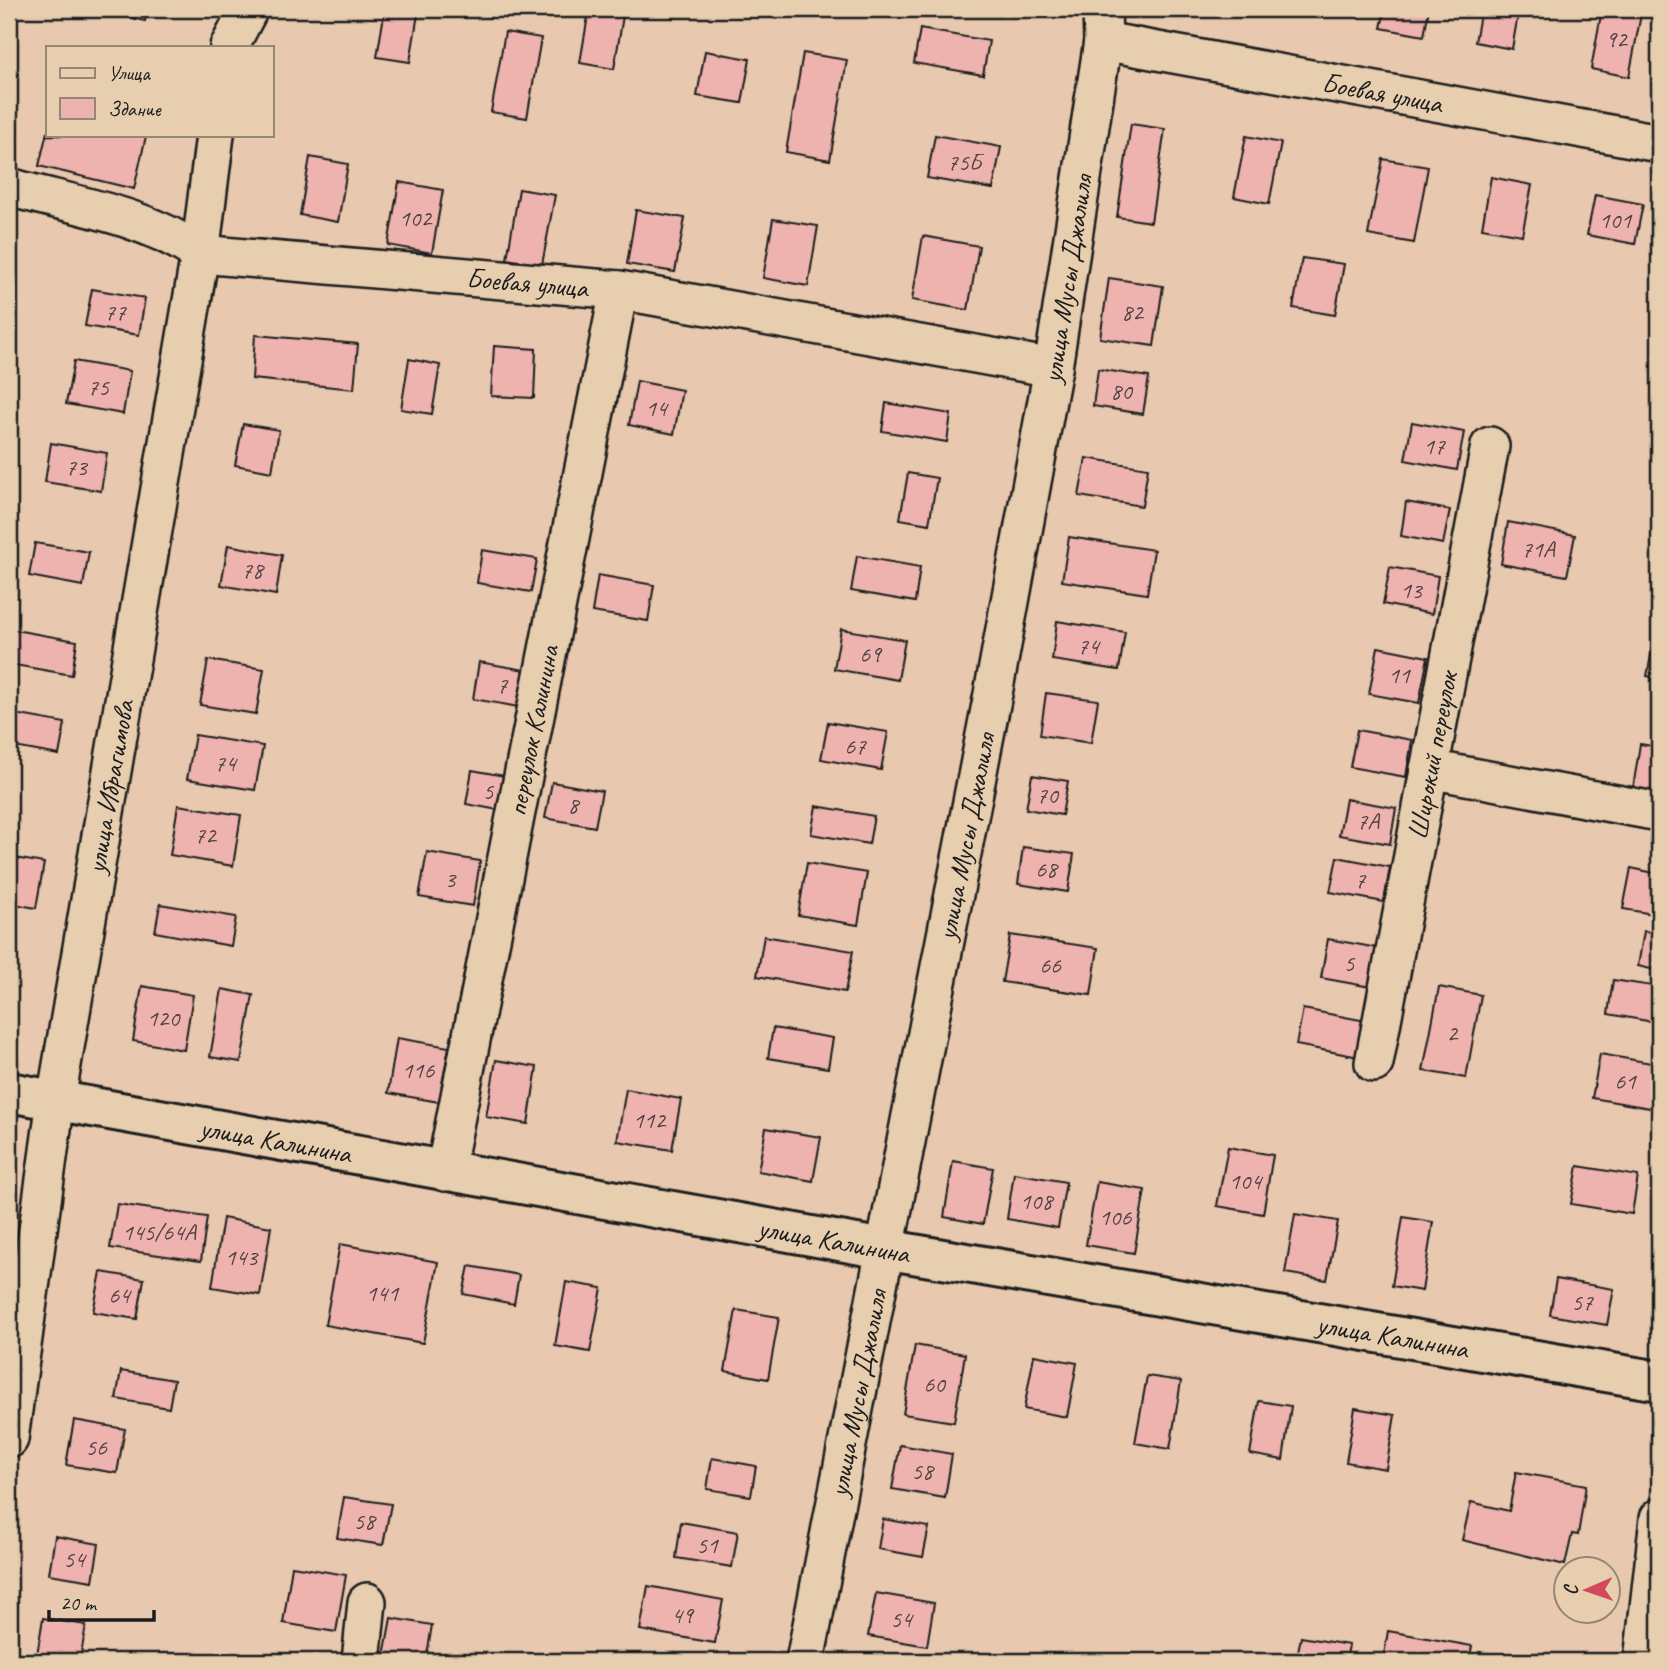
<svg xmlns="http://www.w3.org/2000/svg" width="1668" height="1670" viewBox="0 0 1668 1670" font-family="Caveat,sans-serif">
<rect width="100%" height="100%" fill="#e8c9af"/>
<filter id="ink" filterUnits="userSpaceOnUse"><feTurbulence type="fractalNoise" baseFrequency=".0143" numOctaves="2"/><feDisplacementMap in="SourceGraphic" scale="14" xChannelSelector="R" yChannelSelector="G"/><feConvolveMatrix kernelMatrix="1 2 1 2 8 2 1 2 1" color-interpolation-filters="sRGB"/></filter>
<g filter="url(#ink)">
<path fill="#eeb3af" stroke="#1c1c1c" stroke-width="2" d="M92 9H148L145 21Z
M385 9 418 14 410 62 377 57Z
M1385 9H1429L1424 36 1381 28Z
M1481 9H1519L1512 49 1475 42Z
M1602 9H1642L1629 77 1591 69Z
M589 10 623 16 614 69 580 63Z
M920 29 989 41 983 75 914 63Z
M505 32 541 38 527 118 491 112Z
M705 51 750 59 742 103 697 96Z
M803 53 847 60 830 160 786 152Z
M1131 124 1165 129 1151 222 1117 217Z
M47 132V135L146 136 134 189 39 166Z
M935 135 1001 147 993 189 927 178Z
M1246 136 1281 143 1269 204 1234 197Z
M310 157 348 164 338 222 300 215Z
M1383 159 1428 167 1414 243 1368 235Z
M1491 177 1532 185 1522 235 1482 228Z
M399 182 443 190 432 253 388 245Z
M519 189 555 195 542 265 507 259Z
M1595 195 1643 204 1635 244 1587 235Z
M636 210 685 218 675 272 627 264Z
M773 219 818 226 808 286 763 278Z
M923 236 979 246 968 310 912 300Z
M1302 258 1344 264 1335 315 1293 308Z
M1109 278 1163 286 1154 346 1100 338Z
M92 289 145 298 139 335 85 326Z
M255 335 358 344 354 389 252 379Z
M494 346 536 349 534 398 491 396Z
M409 359 440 365 432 414 401 409Z
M74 361 130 371 123 414 66 404Z
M1098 369 1149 377 1143 414 1093 406Z
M637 381 682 390 674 434 629 425Z
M886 403 951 414 947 442 882 431Z
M1412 422 1464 432 1457 470 1405 460Z
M243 424 279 430 272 472 235 465Z
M51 443 107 453 101 491 45 482Z
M1086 458 1148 468 1142 506 1079 496Z
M908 473 937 478 929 524 900 519Z
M1406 502 1450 510 1443 544 1401 536Z
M1508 522 1575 535 1567 576 1501 564Z
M1069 537 1154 550 1147 594 1062 581Z
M35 543 89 552 83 586 29 576Z
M228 545 282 555 276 595 221 585Z
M482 550 537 559 531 592 477 583Z
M857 556 920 567 915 602 851 591Z
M1390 567 1438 576 1432 614 1383 604Z
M598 575 654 585 648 621 592 612Z
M1057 621 1125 632 1119 670 1052 660Z
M9 629 77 641 72 675 9 664Z
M841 629 905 640 898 680 834 669Z
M1656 630H1659V679L1647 676Z
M1378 647 1428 657 1419 703 1369 694Z
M208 660 264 669 256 714 200 705Z
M479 662 531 671 525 708 473 699Z
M1046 693 1098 700 1091 743 1040 735Z
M9 713 65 723 59 755 9 746Z
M828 722 888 732 881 770 821 759Z
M1357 730 1412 740 1406 777 1350 767Z
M195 735 263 746 255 790 187 779Z
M1640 744 1659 747V793L1633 788Z
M472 770 510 777 504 811 466 804Z
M1032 775 1068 781 1062 815 1026 809Z
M552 782 602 791 595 827 545 818Z
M1346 799 1396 808 1390 844 1339 835Z
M178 805 241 815 233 866 170 855Z
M816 806 874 816 869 844 811 834Z
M1023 847 1074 854 1068 892 1018 884Z
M427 852 480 861 473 906 419 897Z
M9 857 44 863 36 908 9 903Z
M1337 857 1390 867 1384 902 1330 892Z
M807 863 867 873 858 925 798 915Z
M1631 868 1659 874V915L1623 909Z
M160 904 236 917 231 946 155 932Z
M1644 931 1659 933V971L1638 966Z
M1010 935 1098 948 1091 995 1002 982Z
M764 936 853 951 845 992 757 976Z
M1328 939 1378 948 1371 987 1321 978Z
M1613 980 1659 987V1023L1608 1014Z
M142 986 193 995 184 1050 133 1041Z
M1439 987 1481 995 1466 1078 1423 1071Z
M222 989 253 995 241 1062 210 1057Z
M1303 1009 1366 1021 1359 1057 1296 1045Z
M773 1028 833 1038 828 1068 768 1058Z
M397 1038 449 1047 439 1102 388 1093Z
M1600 1054 1657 1064 1650 1108 1592 1098Z
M496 1060 537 1067 528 1124 486 1117Z
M626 1089 681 1099 672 1150 617 1141Z
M766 1128 821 1137 813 1181 758 1171Z
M1228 1147 1273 1155 1263 1214 1217 1206Z
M953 1161 993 1168 983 1224 944 1217Z
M1578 1166 1638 1176 1632 1214 1571 1204Z
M1014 1173 1066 1182 1058 1228 1007 1219Z
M1097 1182 1145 1190 1134 1253 1086 1245Z
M117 1204 207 1217 201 1261 110 1248Z
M1295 1214 1338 1221 1327 1280 1285 1273Z
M1403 1217 1433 1222 1422 1291 1392 1286Z
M223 1218 271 1227 260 1295 212 1287Z
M340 1244 438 1262 423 1343 325 1325Z
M469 1266 519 1275 514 1304 463 1294Z
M101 1272 144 1279 137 1319 93 1312Z
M1556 1279 1614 1289 1607 1325 1550 1315Z
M566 1282 602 1288 590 1352 555 1346Z
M736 1310 779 1317 768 1379 725 1371Z
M915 1345 965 1354 954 1422 903 1414Z
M1034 1355 1077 1363 1067 1417 1024 1409Z
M121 1371 174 1380 169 1408 116 1399Z
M1147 1376 1181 1381 1170 1449 1135 1443Z
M1259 1401 1291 1406 1283 1460 1250 1454Z
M1355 1408 1395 1415 1386 1469 1346 1462Z
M74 1420 125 1429 117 1473 66 1465Z
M900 1445 952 1454 945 1498 892 1489Z
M712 1458 756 1466 751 1496 707 1489Z
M1516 1472 1586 1485 1578 1535 1572 1534 1565 1565 1462 1540 1471 1502 1509 1511Z
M344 1497 391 1504 383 1545 337 1538Z
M883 1519 929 1527 923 1557 878 1549Z
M681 1522 738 1532 732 1567 676 1558Z
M55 1536 99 1544 93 1581 49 1574Z
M292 1566 346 1575 336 1632 283 1623Z
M648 1586 723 1600 715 1643 640 1630Z
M876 1593 934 1603 927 1646 868 1636Z
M43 1618 86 1625 80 1661H36Z
M391 1618 432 1625 426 1661H383Z
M1388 1631 1472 1646 1469 1661H1383Z
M1301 1637 1349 1645 1346 1661H1296Z
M1479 1652 1536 1661H1477Z"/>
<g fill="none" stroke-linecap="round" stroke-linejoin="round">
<defs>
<g id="minor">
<path id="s1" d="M1103 41 1659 143"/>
<path d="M229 47 249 9"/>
<path id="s2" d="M9 187C72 205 146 215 200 254L619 290 1053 368"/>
<path d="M1429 769 1659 812"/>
<path id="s3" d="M1374 1063 1490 446"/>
<path id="s4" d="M445 1172 619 290"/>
<path id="s5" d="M9 1439 56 1100 200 254 215 135"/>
<path d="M361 1661 367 1602"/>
<path id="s6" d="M805 1661 993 694 1053 368 1103 41 1102 9"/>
<path d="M1643 1661 1659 1518"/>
</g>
<g id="primary">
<path id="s7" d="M9 1092 884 1249 1659 1381"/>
</g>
</defs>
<use href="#minor" stroke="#1c1c1c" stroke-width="42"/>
<use href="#primary" stroke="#1c1c1c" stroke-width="44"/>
<use href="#minor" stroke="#e6ceaf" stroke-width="37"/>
<use href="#primary" stroke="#e6ceaf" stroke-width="38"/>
</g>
</g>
<g text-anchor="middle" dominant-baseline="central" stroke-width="6" stroke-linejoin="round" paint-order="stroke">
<g font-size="24" fill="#504241">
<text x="1616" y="39">92</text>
<text x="964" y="162">75Б</text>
<text x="415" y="218">102</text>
<text x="1615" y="220">101</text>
<text x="115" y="312">77</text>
<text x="1132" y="312">82</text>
<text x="98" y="387">75</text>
<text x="1121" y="391">80</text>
<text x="656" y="408">14</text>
<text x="1434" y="446">17</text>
<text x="76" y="467">73</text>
<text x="1538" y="549">71А</text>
<text x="252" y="570">78</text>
<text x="1411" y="590">13</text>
<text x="1088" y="646">74</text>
<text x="870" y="654">69</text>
<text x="1399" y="675">11</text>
<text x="502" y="685">7</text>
<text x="855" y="746">67</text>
<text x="225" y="763">74</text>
<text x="488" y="791">5</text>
<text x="1047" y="795">70</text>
<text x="573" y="805">8</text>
<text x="1368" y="821">7А</text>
<text x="205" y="835">72</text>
<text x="1046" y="869">68</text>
<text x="450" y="879">3</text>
<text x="1360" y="880">7</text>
<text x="1349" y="963">5</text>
<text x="1050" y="965">66</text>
<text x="163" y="1018">120</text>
<text x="1452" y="1033">2</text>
<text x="418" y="1070">116</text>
<text x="1625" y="1081">61</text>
<text x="649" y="1120">112</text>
<text x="1245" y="1181">104</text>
<text x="1036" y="1201">108</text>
<text x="1115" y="1217">106</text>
<text x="159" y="1232">145/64А</text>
<text x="241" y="1257">143</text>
<text x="382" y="1293">141</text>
<text x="119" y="1295">64</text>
<text x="1582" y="1302">57</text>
<text x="934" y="1384">60</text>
<text x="96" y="1447">56</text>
<text x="922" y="1471">58</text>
<text x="364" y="1521">58</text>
<text x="707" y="1545">51</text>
<text x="74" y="1559">54</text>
<text x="682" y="1615">49</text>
<text x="901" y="1619">54</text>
</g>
<g font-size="28" fill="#1c1c1c" stroke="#e6ceaf">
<text stroke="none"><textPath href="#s1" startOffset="284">Боевая улица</textPath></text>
<text stroke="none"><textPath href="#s6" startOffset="1407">улица Мусы Джалиля</textPath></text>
<text stroke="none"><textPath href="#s2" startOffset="532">Боевая улица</textPath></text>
<text stroke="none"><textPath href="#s4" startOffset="450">переулок Калинина</textPath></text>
<text stroke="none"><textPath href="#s3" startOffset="313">Широкий переулок</textPath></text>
<text stroke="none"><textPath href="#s5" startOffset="660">улица Ибрагимова</textPath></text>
<text stroke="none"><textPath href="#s6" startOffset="840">улица Мусы Джалиля</textPath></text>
<text stroke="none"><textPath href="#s7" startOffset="271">улица Калинина</textPath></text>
<text stroke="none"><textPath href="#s7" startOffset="838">улица Калинина</textPath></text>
<text stroke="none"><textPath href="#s7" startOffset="1405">улица Калинина</textPath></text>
<text stroke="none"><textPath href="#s6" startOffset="273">улица Мусы Джалиля</textPath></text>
</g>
</g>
<rect width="1668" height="1670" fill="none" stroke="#e6ceaf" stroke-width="35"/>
<rect x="18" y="18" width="1633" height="1635" fill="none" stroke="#1c1c1c" stroke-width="2.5" filter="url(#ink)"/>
<rect x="46" y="46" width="228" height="91" fill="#e6ceaf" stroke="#958774" stroke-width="2"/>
<rect x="60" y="68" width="35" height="10" fill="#e6ceaf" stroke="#958774" stroke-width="2"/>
<text x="108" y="80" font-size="21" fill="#1c1c1c">Улица</text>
<rect x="60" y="98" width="35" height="21" fill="#eeb3af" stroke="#958774" stroke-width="2"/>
<text x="108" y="116" font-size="21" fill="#1c1c1c">Здание</text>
<g transform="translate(1587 1590) rotate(268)"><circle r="33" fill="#e6ceaf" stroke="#958774" stroke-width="2"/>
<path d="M0-5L12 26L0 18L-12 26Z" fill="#d1495b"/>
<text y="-10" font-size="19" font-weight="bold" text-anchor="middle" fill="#1c1c1c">С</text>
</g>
<path d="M49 1610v10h105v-10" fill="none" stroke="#1c1c1c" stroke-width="3.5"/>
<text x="60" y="1610" font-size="21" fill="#1c1c1c" stroke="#e6ceaf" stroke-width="5" paint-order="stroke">20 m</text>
</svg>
